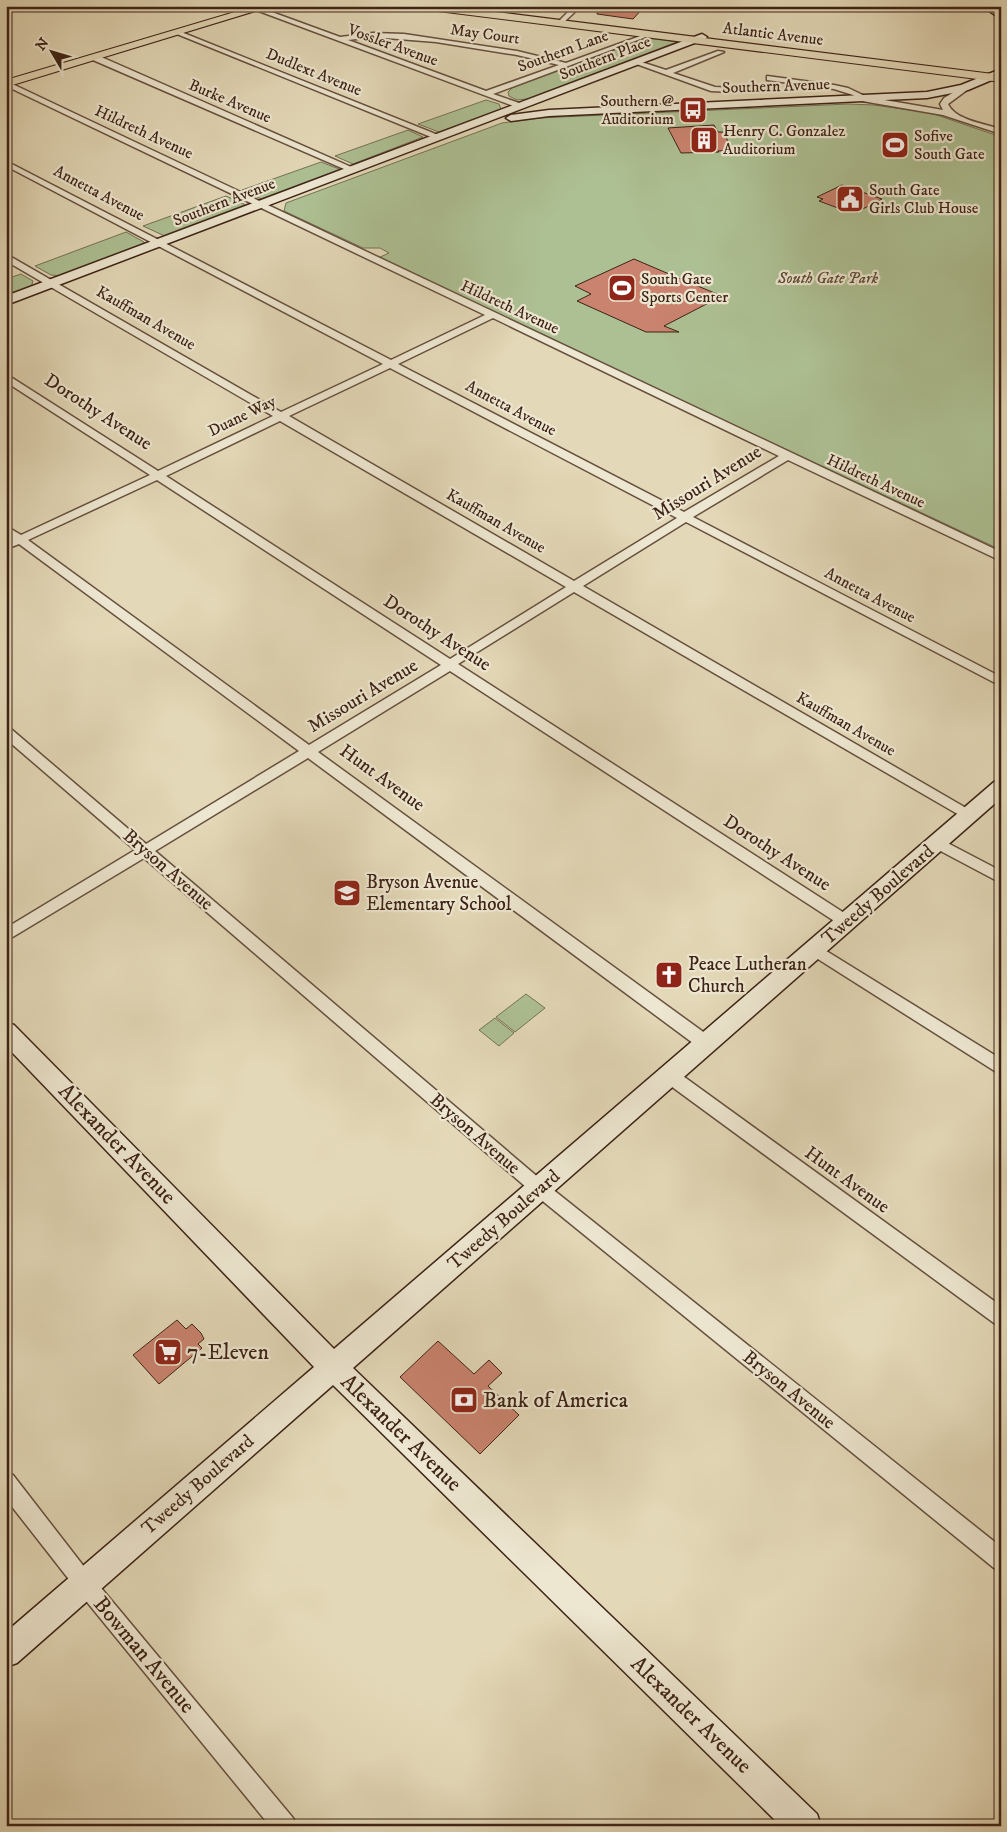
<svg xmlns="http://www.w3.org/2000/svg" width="1007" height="1832" viewBox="0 0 1007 1832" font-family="'IM FELL DW Pica',serif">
<rect width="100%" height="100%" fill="#e3d8b7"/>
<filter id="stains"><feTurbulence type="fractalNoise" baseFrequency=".004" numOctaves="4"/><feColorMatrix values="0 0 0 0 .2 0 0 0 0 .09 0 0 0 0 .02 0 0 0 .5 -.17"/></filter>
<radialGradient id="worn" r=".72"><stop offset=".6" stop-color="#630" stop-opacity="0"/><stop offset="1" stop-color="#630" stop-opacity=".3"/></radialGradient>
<path fill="#adc093" stroke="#757254" d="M647 38 677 42 527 99 517 100 509 96 508 92 512 88Z
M486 100 499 104 501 109 439 132 418 124Z
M848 104 874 105 931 113 1001 137V550L378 258 389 253 380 248H363L284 211 286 203 502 123 539 118Z
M408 130 423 137 353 164 335 156Z
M321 162 339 169V172L268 199H261L242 190Z
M226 196 244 204 245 207 167 237 143 226Z
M126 232 144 242V245L63 276 51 275 35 266Z
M21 274 33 281 31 287 6 296V279Z
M526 994 545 1008 515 1032 496 1017Z
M495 1018 514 1033 499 1046 479 1030Z"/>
<path fill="#ca836f" stroke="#3d2316" d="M598 6H645L633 19 597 14Z
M714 125 718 132H723L733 150 718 151 719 152 681 153 668 128Z
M842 185 882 199 857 212 850 209 846 211 819 201 823 199 817 197Z
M634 259 683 280 722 296 664 326 679 332H646L577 301 591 294 575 286Z
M177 1320 186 1329 192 1324 201 1333 204 1339 198 1344 202 1348 159 1384 133 1355Z
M438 1341 474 1374 489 1360 502 1373 488 1386 519 1415 480 1454 400 1377Z"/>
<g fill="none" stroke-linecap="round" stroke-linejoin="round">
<defs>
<path id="street" d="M574 6H581L562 24H558V22Z
M258 7 340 37 373 33 404 34 517 51 566 63 646 34 651 35 493 94 522 104 523 106 519 108 256 10 255 9ZM373 37 436 42 517 55 559 65 486 91 348 40Z
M177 32H181L443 137 436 139 177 34Z
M718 51 724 52 673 73 715 87 734 88V92L711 91 631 62 635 60 666 70Z
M93 56H99L358 170 351 172 93 60Z
M767 76 834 85 848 88 867 97 943 110 940 104 944 98 964 86 968 88 967 90 948 104C955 120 985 124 1001 129V134L943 115 862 101 853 95 834 89 767 80Z
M6 81 1001 552V560L997 559 788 460 693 517 1001 677V686L686 522 583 586 973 812 975 815 973 818 968 820 574 592 458 664 852 918 855 922 852 926 847 928 842 926 450 671 318 752 713 1039 715 1044 713 1049 707 1050 701 1049 308 758 155 851 546 1184 1001 1547V1571L994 1568 534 1194 144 858 6 941V928L135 850 6 739V728L11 729 146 844 299 751 19 544 6 549V542L12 539 6 535V526L21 535 150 475 6 382V374L158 471 273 416 6 261V254L281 412 383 364 6 166V161L391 360 485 315 6 86ZM493 318 779 456 684 512 398 364ZM390 368 677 518 574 581 289 416ZM280 421 566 587 450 659 166 476ZM157 480 441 665 309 745 28 540Z
M938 838 1001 871V883L933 847 931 843 933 839Z
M815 944 1001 1059V1075L810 954 807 950 810 946Z
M670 1069 676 1071 1001 1306V1326L994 1323 664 1081 662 1076 664 1071Z
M6 1472 13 1475 92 1577 293 1818 297 1826H270L78 1591 6 1499Z"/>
<path id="secondary" d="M982 6H993L1001 11V19Z
M702 34 707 37 705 39 6 305V296Z
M1001 69V76L968 90 927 98 549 116 511 121 506 118 511 115 549 110 927 92 961 85Z
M1001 780V798L353 1368 817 1814 821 1826H781L333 1385 17 1663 6 1667V1632L314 1367 6 1046V1022L14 1025 334 1349 994 782Z"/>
<path id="primary" d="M255 6H272L6 87V80Z
M417 6H449L1001 75V82L422 9Z"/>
</defs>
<use href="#street" stroke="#66503e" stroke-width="3"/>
<use href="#secondary" stroke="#3d2316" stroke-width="3"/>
<use href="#primary" stroke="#3d2316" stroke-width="2"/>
<use href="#street" fill="#ede6d0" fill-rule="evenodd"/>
<use href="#secondary" fill="#ede6d0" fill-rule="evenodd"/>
<use href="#primary" fill="#e3d8b7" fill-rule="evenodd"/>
</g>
<defs>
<symbol id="bus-square" viewBox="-11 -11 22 22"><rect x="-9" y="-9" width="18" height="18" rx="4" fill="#8f2418" stroke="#ede6d0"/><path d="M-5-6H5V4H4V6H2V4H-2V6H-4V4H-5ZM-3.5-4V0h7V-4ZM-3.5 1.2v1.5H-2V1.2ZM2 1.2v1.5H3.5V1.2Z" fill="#fff"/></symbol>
<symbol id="building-square" viewBox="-11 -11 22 22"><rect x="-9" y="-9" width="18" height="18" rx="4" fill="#8f2418" stroke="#ede6d0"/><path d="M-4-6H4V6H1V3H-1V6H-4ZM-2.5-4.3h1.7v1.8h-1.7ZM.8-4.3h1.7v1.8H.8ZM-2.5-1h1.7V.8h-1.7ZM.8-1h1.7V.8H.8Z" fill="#fff"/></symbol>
<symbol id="stadium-square" viewBox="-11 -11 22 22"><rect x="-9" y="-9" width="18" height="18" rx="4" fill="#8f2418" stroke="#ede6d0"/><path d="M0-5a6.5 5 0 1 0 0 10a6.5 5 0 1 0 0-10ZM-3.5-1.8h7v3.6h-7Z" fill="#fff"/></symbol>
<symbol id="civic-square" viewBox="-11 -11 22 22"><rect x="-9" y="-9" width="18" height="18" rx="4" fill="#8f2418" stroke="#ede6d0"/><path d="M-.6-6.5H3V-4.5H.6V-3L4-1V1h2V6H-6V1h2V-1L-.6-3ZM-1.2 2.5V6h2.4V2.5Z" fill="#fff"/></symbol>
<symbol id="school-square" viewBox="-11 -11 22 22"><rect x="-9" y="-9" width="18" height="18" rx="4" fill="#8f2418" stroke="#ede6d0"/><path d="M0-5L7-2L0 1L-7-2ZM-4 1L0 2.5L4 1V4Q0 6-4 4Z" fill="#fff"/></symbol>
<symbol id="church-square" viewBox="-11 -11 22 22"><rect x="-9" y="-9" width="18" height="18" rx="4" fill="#8f2418" stroke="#ede6d0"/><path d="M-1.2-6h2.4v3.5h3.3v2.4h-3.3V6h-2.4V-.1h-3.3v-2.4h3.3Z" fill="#fff"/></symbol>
<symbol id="supermarket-square" viewBox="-11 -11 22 22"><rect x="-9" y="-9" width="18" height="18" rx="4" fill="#8f2418" stroke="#ede6d0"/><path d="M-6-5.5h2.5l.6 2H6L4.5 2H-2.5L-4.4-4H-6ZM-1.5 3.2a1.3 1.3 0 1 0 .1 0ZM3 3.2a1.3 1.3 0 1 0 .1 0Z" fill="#fff"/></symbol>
<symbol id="bank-square" viewBox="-11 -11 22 22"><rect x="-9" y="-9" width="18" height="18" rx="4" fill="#8f2418" stroke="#ede6d0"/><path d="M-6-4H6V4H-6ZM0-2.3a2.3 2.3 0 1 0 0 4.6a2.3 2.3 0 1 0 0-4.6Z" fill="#fff"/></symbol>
</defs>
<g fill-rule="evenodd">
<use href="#bus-square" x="677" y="94" width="32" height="32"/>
<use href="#building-square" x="688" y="124" width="32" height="32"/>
<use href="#stadium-square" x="879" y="129" width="32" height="32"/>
<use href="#civic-square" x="834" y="183" width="32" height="32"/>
<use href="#stadium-square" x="606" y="272" width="32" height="32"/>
<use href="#school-square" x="331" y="877" width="32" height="32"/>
<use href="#church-square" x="653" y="959" width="32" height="32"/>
<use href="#supermarket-square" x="152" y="1336" width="32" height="32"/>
<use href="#bank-square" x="448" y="1384" width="32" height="32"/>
</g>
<g text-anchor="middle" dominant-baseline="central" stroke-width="4.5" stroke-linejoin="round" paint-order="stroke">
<g font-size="16" fill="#3d2316" stroke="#ede6d0">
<text transform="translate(485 34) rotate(8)">May Court</text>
<text transform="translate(773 34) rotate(7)">Atlantic Avenue</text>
<text transform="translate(393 45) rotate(20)">Vossler Avenue</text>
<text transform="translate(563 51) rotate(-20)">Southern Lane</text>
<text transform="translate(605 58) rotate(-21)">Southern Place</text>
<text transform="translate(314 72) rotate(22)">Dudlext Avenue</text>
<text transform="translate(776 86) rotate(-2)">Southern Avenue</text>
<text transform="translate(230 101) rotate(23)">Burke Avenue</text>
<text transform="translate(144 132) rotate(25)">Hildreth Avenue</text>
<text transform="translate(99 193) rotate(28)">Annetta Avenue</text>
<text transform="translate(224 202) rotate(-21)">Southern Avenue</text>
<text transform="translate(510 307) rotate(25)">Hildreth Avenue</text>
<text transform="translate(146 318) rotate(30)">Kauffman Avenue</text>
<text transform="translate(511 408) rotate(28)">Annetta Avenue</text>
<text transform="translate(242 416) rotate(-26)">Duane Way</text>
<text transform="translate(876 481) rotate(25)">Hildreth Avenue</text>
<text transform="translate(496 521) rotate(30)">Kauffman Avenue</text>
<text transform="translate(870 595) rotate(28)">Annetta Avenue</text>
<text transform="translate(846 724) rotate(30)">Kauffman Avenue</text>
</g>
<g font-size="16" fill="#3d2316" stroke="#ede6d0" text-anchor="start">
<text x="674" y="101" text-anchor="end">Southern @<tspan x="674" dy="18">Auditorium</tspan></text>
<text x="723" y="131">Henry C. Gonzalez<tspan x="723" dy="18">Auditorium</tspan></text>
<text x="914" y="136">Sofive<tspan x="914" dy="18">South Gate</tspan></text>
<text x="869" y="190">South Gate<tspan x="869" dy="18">Girls Club House</tspan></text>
<text x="641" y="279">South Gate<tspan x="641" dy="18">Sports Center</tspan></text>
</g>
<g font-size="16" font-style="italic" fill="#594a35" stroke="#ede6d0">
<text x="828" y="278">South Gate Park</text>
</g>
<g font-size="19" fill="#3d2316" stroke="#ede6d0">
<text transform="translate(98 412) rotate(33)">Dorothy Avenue</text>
<text transform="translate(707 483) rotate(-32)">Missouri Avenue</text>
<text transform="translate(437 633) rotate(33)">Dorothy Avenue</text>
<text transform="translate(363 696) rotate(-31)">Missouri Avenue</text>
<text transform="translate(382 778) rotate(36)">Hunt Avenue</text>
<text transform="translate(777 853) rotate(33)">Dorothy Avenue</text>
<text transform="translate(168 870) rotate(41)">Bryson Avenue</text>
<text transform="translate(878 895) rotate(-41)">Tweedy Boulevard</text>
<text transform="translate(475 1134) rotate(41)">Bryson Avenue</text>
<text transform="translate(847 1180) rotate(36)">Hunt Avenue</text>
<text transform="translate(504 1220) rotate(-41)">Tweedy Boulevard</text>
<text transform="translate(789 1390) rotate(39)">Bryson Avenue</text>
<text transform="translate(198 1485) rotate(-41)">Tweedy Boulevard</text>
</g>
<g font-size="19" fill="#3d2316" stroke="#ede6d0" text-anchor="start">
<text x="366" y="882">Bryson Avenue<tspan x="366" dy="22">Elementary School</tspan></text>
<text x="688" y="964">Peace Lutheran<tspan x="688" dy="22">Church</tspan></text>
</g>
<g font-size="22" fill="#3d2316" stroke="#ede6d0">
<text transform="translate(117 1144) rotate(46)">Alexander Avenue</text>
<text transform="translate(401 1433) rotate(44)">Alexander Avenue</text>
<text transform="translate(144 1655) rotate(50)">Bowman Avenue</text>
<text transform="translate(691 1715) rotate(44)">Alexander Avenue</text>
</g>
<g font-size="22" fill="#3d2316" stroke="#ede6d0" text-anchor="start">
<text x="187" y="1352">7-Eleven</text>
<text x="483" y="1400">Bank of America</text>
</g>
</g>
<rect width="1007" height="1832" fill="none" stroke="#e3d8b7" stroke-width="25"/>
<rect x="8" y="8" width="992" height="1817" fill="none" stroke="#3d2316" stroke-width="2.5"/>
<rect x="12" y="12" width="982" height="1807" fill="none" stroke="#3d2316"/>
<g transform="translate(52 52) rotate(308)" stroke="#ede6d0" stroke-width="4" paint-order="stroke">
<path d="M0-4L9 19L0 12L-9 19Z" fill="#3d2316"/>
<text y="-8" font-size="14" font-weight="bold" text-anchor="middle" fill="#3d2316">N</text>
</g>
<rect width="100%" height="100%" filter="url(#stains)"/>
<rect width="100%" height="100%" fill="url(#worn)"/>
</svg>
